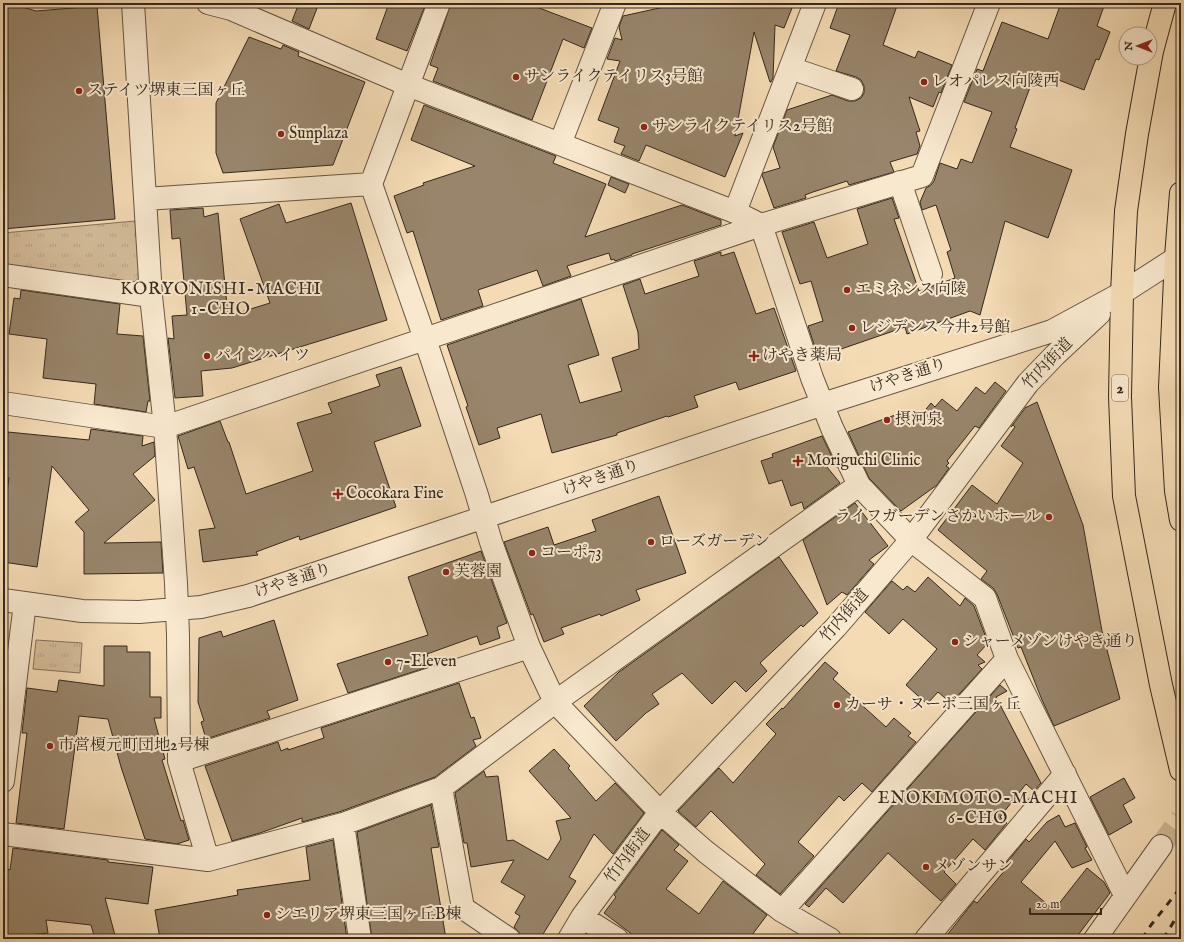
<svg xmlns="http://www.w3.org/2000/svg" width="1184" height="942" viewBox="0 0 1184 942" font-family="'IM FELL English','Noto Serif JP',serif">
<defs>
<pattern id="park-tufts" width="24" height="20" patternUnits="userSpaceOnUse"><rect width="24" height="20" fill="#d4bd9a"/><path d="M3 7l-1-3M5 7V3M7 7l1-3M15 17l-1-3M17 17v-4M19 17l1-3" fill="none" stroke="#b7a284"/></pattern>
</defs>
<rect width="100%" height="100%" fill="#f4dbb4"/>
<filter id="stains"><feTurbulence type="fractalNoise" baseFrequency=".005" numOctaves="4"/><feColorMatrix values="0 0 0 0 .2 0 0 0 0 .09 0 0 0 0 .02 0 0 0 .5 -.17"/></filter>
<radialGradient id="worn" r=".72"><stop offset=".6" stop-color="#630" stop-opacity="0"/><stop offset="1" stop-color="#630" stop-opacity=".3"/></radialGradient>
<path fill="url(#park-tufts)" stroke="#84725b" d="M135 221 140 277 133 283 5 267 3 233Z
M36 640 82 643 80 673 33 669Z"/>
<path fill="#98856b" stroke="#35281c" d="M9 3 36 11 97 6 115 219 3 229V22Z
M299 3H319L309 29 292 21Z
M389 3H426L407 51 376 39Z
M451 3H526L592 28 584 48 563 39 532 120 433 81 438 68 430 65Z
M663 3H794L784 28 775 25 773 78 771 82H770L754 32 735 136 743 133 725 177 646 145 639 161 621 154 625 146 614 142 619 128 598 120 620 61 607 59 615 38 622 40 619 27 623 16 664 7Z
M839 3H898L883 45 915 58 918 51 952 65 941 93 939 92 933 107 909 97 920 131 916 132 920 146 917 154 890 162 894 172 849 185 847 181 813 192 805 195 806 198 774 208 762 175 763 173 780 168 773 147 787 110 832 95 848 101H855L861 98 864 93V86L861 80 856 77 836 71 850 35 830 28Z
M1061 3H1105L1097 26 1110 32 1099 60 1096 59 1084 90 1036 71 1015 128 1017 129 1010 147 1072 170 1048 238 1005 221 980 315 970 311 907 334 905 327 818 357 808 326 823 321 811 281 800 284 782 232 814 222 827 258 868 244 857 209 892 198 899 218 894 219 919 291 955 278 947 252 951 250 936 205 922 210 920 202 926 188 931 185 934 181 940 163 957 169 961 159 972 163 992 112 964 102 977 69 983 71 1002 22 1048 39Z
M249 37 281 49 283 45 299 52 298 56 365 82 333 165 223 173 216 153V103Z
M424 105 556 156 553 163 606 184 585 237 682 205 721 220V225L632 254V255L615 261 614 259 611 260 609 253 567 266 571 276 543 286 537 270 478 290 483 306 441 320 413 231 407 233 394 196 424 185 423 183 475 166 411 140Z
M611 177 629 184 625 193 608 185Z
M351 203 387 320 232 368 201 371 203 396 175 398 168 338 174 339 172 316 187 315 180 238 172 239 170 210 203 208 204 217 218 213 228 316 270 303 240 219 279 204 286 223Z
M721 252V256L734 252 756 314 774 308 796 371 739 390 736 382 694 396 698 407 668 417 667 416 617 433V435L552 453 541 414 497 428 500 438 479 445 466 407 468 406 447 345 581 299 599 355 568 365 580 403 622 391 612 358 639 349 638 332 623 285 640 279 645 294 699 276 694 261Z
M21 290 120 304 117 334 143 336 150 401H148L146 412 94 404 96 384 43 378 47 339 9 334 14 298 20 299Z
M401 367 421 426 374 442 396 507 300 540 299 536 256 552 258 555 203 562 199 530 215 528 194 467 188 469 178 436 220 421 228 442H229L246 494 313 471 297 423 332 413 328 403 380 386 376 375Z
M995 382 1006 391 979 428 975 426 947 461 949 463 946 466 949 468 937 485 901 511 869 478 848 432 909 410 914 424 931 403 935 407 942 399 957 411 976 387 985 394Z
M1037 402 1083 525 1102 631 1120 699 1054 726 1042 700 1021 647 1018 648 997 594 993 588 981 579 987 571 938 530 972 485 997 504 1023 463 1001 446 1015 427 1013 425 1011 427 1026 407H1027Z
M91 429 143 436 142 446 154 442 155 456 133 474 155 500 104 543 161 542 163 573 84 574V532L75 522 89 510 52 466 37 567 3 562V518L9 478H3V474L8 432 89 440Z
M822 436 837 467 820 454 818 456 840 483 804 509 802 502 791 506 782 480 769 484 761 461 773 457 772 454Z
M659 496 686 573 636 590 640 600 601 616 600 614 561 628 564 634 544 642 533 614 531 615 504 542 548 527 554 545 596 531 592 520Z
M855 503 888 546 869 560 874 564 847 595 842 592 827 605 803 540Z
M481 551 507 623 497 627 500 638 480 645 477 636 427 654 431 666 348 693 337 664 428 635 408 577Z
M779 557 818 613 803 627 801 625 760 663 767 671 746 692 735 681 712 704 682 673 652 694 659 704 646 713 616 741 584 706 619 672Z
M928 577 960 606 965 598 974 606 988 643 977 655 985 662 978 665 982 669 951 703 938 692 927 704 906 685 937 649 903 619 889 634 865 612 892 581 903 590 907 586 915 592Z
M274 620 298 700 267 711 270 718 206 739 201 722 204 721 198 702 199 638 221 631 223 637Z
M104 646H127V652H150V697H161V718H154L165 759 162 760 181 821 183 820 189 840 177 844 145 839 121 767 108 719 79 716 64 829 16 823 27 733H22L27 688 57 692 59 680 104 686Z
M825 662 838 673 833 679 886 727 894 718 911 733 908 736 916 742 872 792 862 783 844 801 839 796 798 842 814 856 780 894 756 875 765 864 711 811 696 827 678 811 719 768 733 783 776 734 766 724 782 708 783 709Z
M459 683 471 718 474 717 481 738 473 740 476 746 435 777 339 812 302 822V818L260 833 232 841 205 766 278 742 281 751 288 748V750L324 738 321 728Z
M1000 685 1007 691 996 697 1041 783 1034 791 1026 784 1000 817 1007 823 985 850 973 839 944 872 956 884 941 901 888 853 843 903 826 888 809 907 805 904Z
M554 749 570 766 568 768 596 801 615 783 644 813 613 854 594 834 569 877 576 881 540 939H527L521 935 514 927 520 916 515 913 525 896 501 882 514 860 471 867 467 843H464L455 793 484 771 486 777 498 776 507 841 513 840 548 860 561 839 556 821 571 818 529 771Z
M1124 778 1135 798 1123 805 1132 822 1109 835 1090 797Z
M431 805 439 847 431 848 446 939H372L357 832Z
M1059 815 1065 827 1075 823 1087 847 1085 848 1092 860 1072 868 1055 841 1021 882 1054 910 1087 868 1104 882 1110 893 1075 939H944L974 901 977 903 1007 868 1004 866 1026 839 1029 842 1047 822Z
M662 830 679 845 674 850 688 861 666 889 699 914 723 881 767 915 749 939H638L604 913 616 897 614 895Z
M333 840 347 939H160L155 910 238 895 237 890 310 880 306 847Z
M13 848 108 860V862L153 867 148 904 105 898 116 939H95L91 925 46 920 48 933 3 938V900L7 869 10 870Z"/>
<g fill="none" stroke-linecap="round" stroke-linejoin="round">
<path stroke="#ceb796" stroke-width="22" stroke-dasharray="22 11" stroke-linecap="butt" d="M1161 846 1181 818"/>
<defs>
<path id="minor" d="M133 3 151 296 165 427 176 583 178 635 179 761
M208 3 231 9 408 85 735 212 815 3
M439 3 371 184 425 339 476 492 491 542 529 647 555 702 660 812 706 852 782 911 830 939
M790 68 852 89
M560 144 615 3
M900 182 931 274
M145 199 371 184
M735 212 761 225 812 378 832 428 859 485 911 540 985 598 1007 659 1125 895
M3 275 151 296
M3 403 165 427 761 225 922 176 989 3
M3 600 82 611 139 612 201 607 248 596 823 404 1052 331 1122 293 1181 255
M3 781 25 603
M441 788 555 702 859 485
M343 824 360 939
M3 834 208 860
M782 911 1007 659
M582 917 617 939
M509 939 463 908 441 788 343 824 208 860 179 761 529 647
M569 939 582 917 660 812 836 627 911 540 1028 383 1055 355 1099 314
M926 939 1065 774
M1095 939 1161 846"/>
<path id="major" d="M1165 3 1152 51 1137 134 1126 211 1122 293 1120 397 1124 496 1161 685 1181 770
M1181 193 1176 257 1170 387 1176 491 1181 520"/>
</defs>
<use href="#minor" stroke="#655542" stroke-width="24"/>
<use href="#major" stroke="#35281c" stroke-width="24"/>
<use href="#minor" stroke="#f8e8ce" stroke-width="22"/>
<use href="#major" stroke="#f4dbb4" stroke-width="22"/>
<path stroke="#35281c" stroke-width="3" stroke-dasharray="7 7" stroke-linecap="butt" d="M1142 939 1151 925 1181 887
M1163 939 1181 910"/>
</g>
<g fill="#8f2418" stroke="#f8e8ce" stroke-width="1.5">
<circle cx="516" cy="77" r="4"/>
<circle cx="924" cy="82" r="4"/>
<circle cx="79" cy="91" r="4"/>
<circle cx="644" cy="127" r="4"/>
<circle cx="281" cy="134" r="4"/>
<circle cx="847" cy="290" r="4"/>
<circle cx="852" cy="328" r="4"/>
<circle cx="207" cy="356" r="4"/>
<path d="M752 350h4v4h4v4h-4v4h-4v-4h-4v-4h4z"/>
<circle cx="887" cy="420" r="4"/>
<path d="M796 455h4v4h4v4h-4v4h-4v-4h-4v-4h4z"/>
<path d="M336 488h4v4h4v4h-4v4h-4v-4h-4v-4h4z"/>
<circle cx="1049" cy="517" r="4"/>
<circle cx="651" cy="542" r="4"/>
<circle cx="532" cy="553" r="4"/>
<circle cx="446" cy="572" r="4"/>
<circle cx="955" cy="642" r="4"/>
<circle cx="388" cy="662" r="4"/>
<circle cx="837" cy="705" r="4"/>
<circle cx="50" cy="746" r="4"/>
<circle cx="926" cy="867" r="4"/>
<circle cx="267" cy="915" r="4"/>
</g>
<g text-anchor="middle" dominant-baseline="central" stroke-width="4" stroke-linejoin="round" paint-order="stroke">
<rect fill="#f8e8ce" stroke="#706251" stroke-width="1" x="1112" y="375" width="16" height="26" rx="3"/>
<g font-size="15" font-weight="bold" fill="#35281c">
<text x="1120" y="388">2</text>
</g>
<g font-size="16" fill="#35281c" stroke="#f8e8ce" text-anchor="start">
<text x="524" y="77">サンライクテイリス3号館</text>
<text x="932" y="82">レオパレス向陵西</text>
<text x="87" y="91">ステイツ堺東三国ヶ丘</text>
<text x="652" y="127">サンライクテイリス2号館</text>
<text x="289" y="134">Sunplaza</text>
<text x="855" y="290">エミネンス向陵</text>
<text x="860" y="328">レジデンス今井2号館</text>
<text x="215" y="356">パインハイツ</text>
<text x="762" y="356">けやき薬局</text>
<text x="895" y="420">摂河泉</text>
<text x="807" y="461">Moriguchi Clinic</text>
<text x="346" y="494">Cocokara Fine</text>
<text x="1041" y="517" text-anchor="end">ライフガーデンさかいホール</text>
<text x="659" y="542">ローズガーデン</text>
<text x="540" y="553">コーポ73</text>
<text x="454" y="572">芙蓉園</text>
<text x="963" y="642">シャーメゾンけやき通り</text>
<text x="396" y="662">7-Eleven</text>
<text x="845" y="705">カーサ・ヌーボ三国ヶ丘</text>
<text x="58" y="746">市営榎元町団地2号棟</text>
<text x="934" y="867">メゾンサン</text>
<text x="275" y="915">シエリア堺東三国ヶ丘B棟</text>
</g>
<g font-size="16" fill="#35281c" stroke="#f8e8ce">
<text transform="translate(1048 364) rotate(-46)">竹内街道</text>
<text transform="translate(908 376) rotate(-18)">けやき通り</text>
<text transform="translate(601 478) rotate(-19)">けやき通り</text>
<text transform="translate(293 581) rotate(-18)">けやき通り</text>
<text transform="translate(845 616) rotate(-49)">竹内街道</text>
<text transform="translate(628 856) rotate(-53)">竹内街道</text>
</g>
<g font-size="17" letter-spacing="1" fill="#35281c" stroke="#f8e8ce">
<text x="221" y="289">KORYONISHI-MACHI<tspan x="221" dy="20">1-CHO</tspan></text>
<text x="978" y="798">ENOKIMOTO-MACHI<tspan x="978" dy="20">6-CHO</tspan></text>
</g>
</g>
<rect width="1184" height="942" fill="none" stroke="#f4dbb4" stroke-width="16"/>
<rect x="4" y="4" width="1176" height="934" fill="none" stroke="#35281c" stroke-width="2"/>
<rect x="8" y="8" width="1168" height="926" fill="none" stroke="#35281c"/>
<g transform="translate(1138 46) rotate(270)"><circle r="19" fill="#f8e8ce" stroke="#aa9b87"/>
<path d="M0-3L7 15L0 10L-7 15Z" fill="#8f2418"/>
<text y="-6" font-size="11" font-weight="bold" text-anchor="middle" fill="#35281c">N</text>
</g>
<path d="M1030 908v6h71v-6" fill="none" stroke="#35281c" stroke-width="2"/>
<text x="1036" y="908" font-size="12" fill="#35281c" stroke="#f8e8ce" stroke-width="3" paint-order="stroke">20 m</text>
<rect width="100%" height="100%" filter="url(#stains)"/>
<rect width="100%" height="100%" fill="url(#worn)"/>
</svg>
